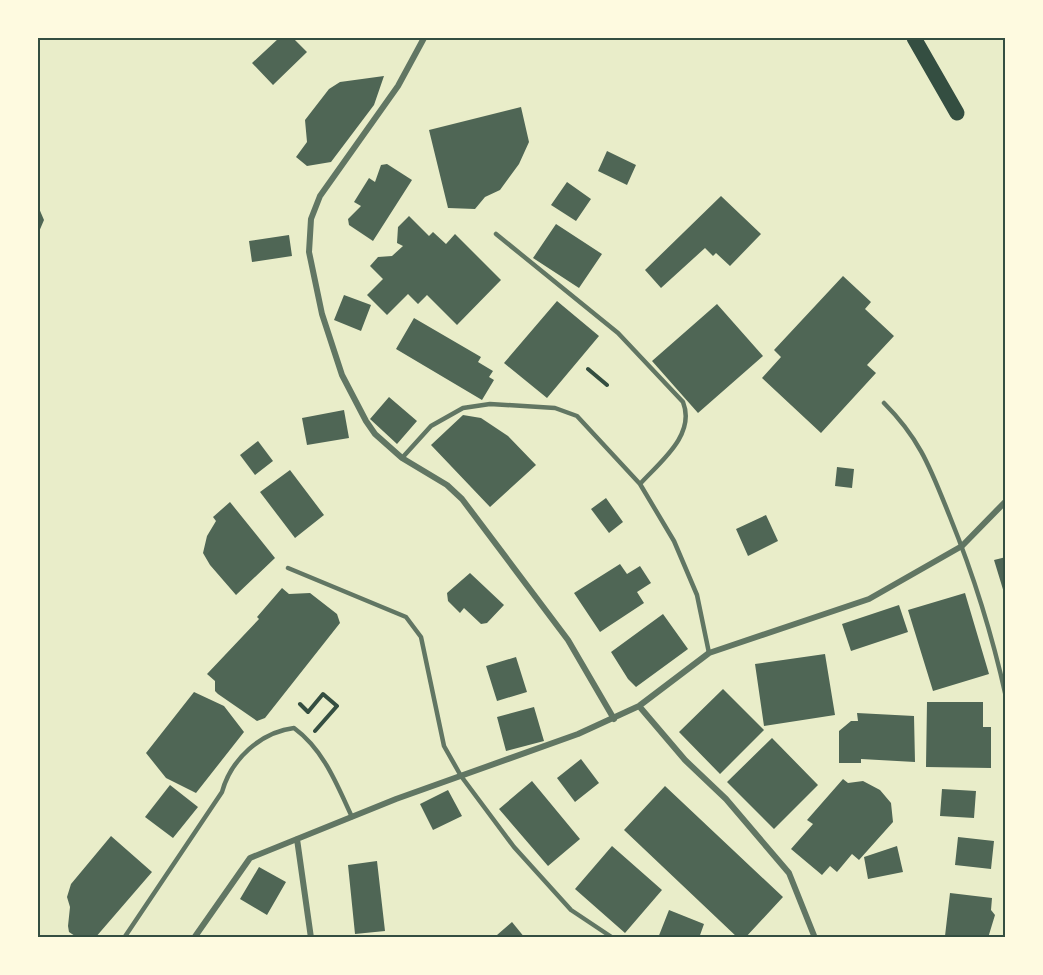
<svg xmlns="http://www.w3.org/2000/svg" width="1043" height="975" viewBox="0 0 1043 975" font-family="Manrope,sans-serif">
<rect width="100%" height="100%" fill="#e9edc9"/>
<path fill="#4f6655" d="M279 38H293L307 52 273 85 252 63Z
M384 76 374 105 331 162 307 166 296 157 307 142 305 120 329 89 340 82Z
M521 107 529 142 519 164 500 190 485 197 475 209 448 208 429 130Z
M607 151 636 165 627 185 598 171Z
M387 164 412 180 373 241 349 225 348 219 361 206 354 202 369 178 375 182 381 165Z
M567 182 591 199 576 221 551 205Z
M721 196 761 234 730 266 716 253 713 256 705 248 661 288 645 270Z
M38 206 44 220 38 234Z
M409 216 429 236 433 232 446 244 455 234 501 280 457 325 427 295 418 304 408 294 387 315 367 295 383 279 370 266 378 257 392 256 403 246 397 243 398 227Z
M556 224 602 254 579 288 533 258Z
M289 235 292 256 252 262 249 241Z
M843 276 871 302 865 309 894 336 867 365 876 373 821 433 762 378 781 357 774 350Z
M344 295 371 305 361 331 334 320Z
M557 301 599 336 547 398 504 363Z
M717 304 763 356 698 413 652 361Z
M414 318 481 357 478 362 493 371 489 377 494 380 482 400 396 349Z
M389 397 417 421 397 444 370 419Z
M344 410 349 438 307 445 302 418Z
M463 415 481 418 508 436 536 465 490 507 431 445Z
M258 441 273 461 255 475 240 455Z
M837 467 854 469 852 488 835 486Z
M290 470 324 515 295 538 260 492Z
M606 498 623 522 609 533 591 509Z
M230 502 275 558 236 595 210 565 203 553 207 536 216 521 213 517Z
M766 515 778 541 748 556 736 529Z
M1006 557V596H1005L994 560Z
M620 564 627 574 640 566 651 583 637 592 644 603 600 632 574 593Z
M470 573 504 605 487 623 481 624 464 608 460 613 448 601 447 593Z
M282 588 289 594 310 593 337 614 340 623 265 718 257 721 218 694 215 691V681L207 674 259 619 257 617Z
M965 593 989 674 933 691 908 610Z
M899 605 908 632 851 651 842 624Z
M663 614 688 649 636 687 628 679 611 652Z
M825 654 835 715 764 726 755 664Z
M516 657 527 692 497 701 486 666Z
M723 689 764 730 720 774 679 732Z
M194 692 224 706 244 732 196 793 166 778 146 753Z
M927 702H983V727H991V768L926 767Z
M534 707 544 741 506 751 497 717Z
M857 713 914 716 915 762 861 759V763H839V731L851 721H858Z
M772 738 818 785 774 829 727 782Z
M581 759 599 783 575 802 557 778Z
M843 779 848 783 863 781 880 790 891 803 893 822 859 860 852 854 837 872 830 866 822 875 791 849 813 824 807 820Z
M532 781 580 839 548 866 499 809Z
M170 785 198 807 173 838 145 817Z
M665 786 783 897 745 938H738L624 830Z
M942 789 976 791 974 818 940 816Z
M448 790 462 816 433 830 420 804Z
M111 836 152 872 95 938H78L69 932 68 926 70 907 67 897 71 884Z
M958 837 994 841 991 869 955 865Z
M612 846 662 890 625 933 575 889Z
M897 846 903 872 868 879 864 857Z
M377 861 385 931 355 934 348 865Z
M259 867 286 882 267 915 240 899Z
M950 893 992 898 991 910 995 915 988 938 945 936Z
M669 910 704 924 699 938H658Z
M512 922 525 938H499L497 935Z"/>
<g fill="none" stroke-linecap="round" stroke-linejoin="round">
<path stroke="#344e41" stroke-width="4" d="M588 369 607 385
M300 704 308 712 323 694 337 706 315 731"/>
<path stroke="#617663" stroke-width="4.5" d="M496 234 618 333 683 402C696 435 660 462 640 484
M884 403C921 440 931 470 950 517 974 576 992 634 1006 697
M402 458 431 426 463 408 490 404 555 408 577 416 640 484 674 541 697 595 709 653
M288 568 406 617 421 637 444 746 461 776 514 847 571 910 613 938
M124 938 222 792C231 759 261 732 294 728 324 750 337 785 352 817"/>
<path stroke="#617663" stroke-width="6" d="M424 38 398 86 320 196 311 219 309 252 322 314 342 375 366 421 375 434 402 458 447 485 462 499 568 640 614 719
M639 706 685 760 726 799 789 873 815 938
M297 839 311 938
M194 938 250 858 396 799 578 734 639 706 709 653 869 599 962 546 1006 501"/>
<path stroke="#344e41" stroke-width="15" d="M914 38 957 113"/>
</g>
<rect width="1043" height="975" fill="none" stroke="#fefae0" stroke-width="78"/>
<rect x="39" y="39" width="965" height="897" fill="none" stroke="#344e41" stroke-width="2"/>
</svg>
